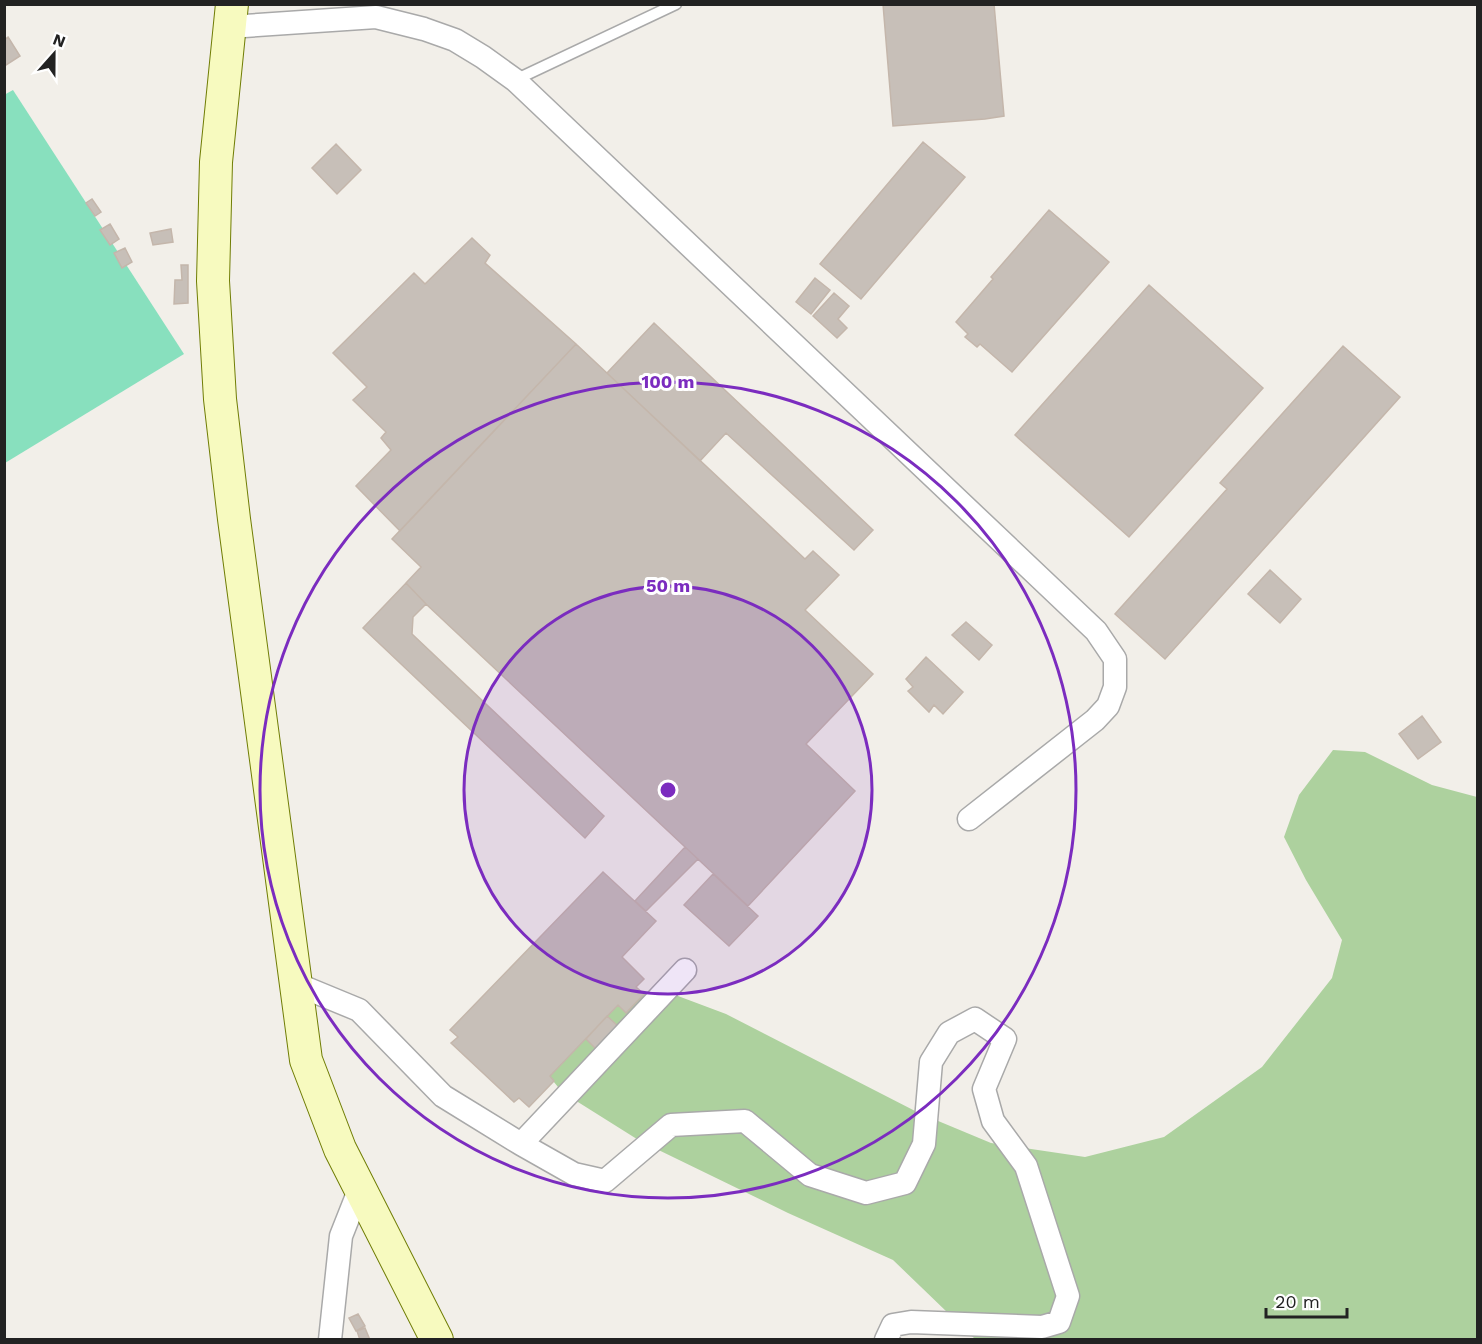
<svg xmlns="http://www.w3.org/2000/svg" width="1482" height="1344" viewBox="0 0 1482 1344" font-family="'Work Sans',sans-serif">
<rect width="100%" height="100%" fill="#f2efe9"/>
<path fill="#add19e" d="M1333 750 1365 752 1432 785 1477 797V1339H975L893 1260 788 1213 640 1141 562 1092 533 1056 603 995 670 993 726 1014 919 1113 991 1143 1085 1157 1164 1137 1262 1067 1332 978 1342 940 1306 880 1284 837 1299 795Z"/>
<path fill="#88e0be" d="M13 90 184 354 5 463 4 95Z"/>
<path fill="#c7bfb8" stroke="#c4b6ab" stroke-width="1.5" d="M883 4H994L1004 116 985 119 893 126Z
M8 37 20 56 6 65 4 63V40Z
M923 142 965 177 861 299 820 264Z
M336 144 361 170 337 194 312 168Z
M92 199 101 212 95 216 86 203Z
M1049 210 1109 262 1012 372 980 344 977 347 965 337 968 334 956 322 993 279 991 277Z
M110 224 119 239 110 245 100 230Z
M171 229 173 242 153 245 150 233Z
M472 238 490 255 485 263 576 344 400 531 356 486 391 450 381 438 386 432 353 400 367 387 333 353 414 273 425 284Z
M125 248 132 262 122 268 114 253Z
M181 265H188V303L174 304 175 280H182Z
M815 278 830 290 811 314 796 302Z
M1149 285 1263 388 1129 537 1015 435Z
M834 293 849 306 838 319 847 328 837 338 813 316Z
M654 323 873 530 854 550 726 433 700 461 607 373Z
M576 344 805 559 813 551 839 575 805 610 873 674 806 744 855 791 748 906 426 604 406 583 421 567 392 539Z
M1343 346 1400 397 1165 659 1115 614 1227 489 1220 483Z
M1270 570 1301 599 1280 623 1248 594Z
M406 583 426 604 413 617 412 634 604 816 585 838 363 628Z
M966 622 992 645 979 660 952 635Z
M926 657 963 692 943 714 934 705 929 712 908 691 913 687 906 679Z
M1422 716 1441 742 1418 759 1399 734Z
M685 847 698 859 646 911 635 901Z
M603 872 656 921 622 957 644 979 636 987 644 994 626 1013 618 1005 550 1076 554 1081 529 1107 519 1098 514 1102 451 1043 458 1037 450 1030Z
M713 874 758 916 729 946 684 905Z
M607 1016 631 1038 608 1061 586 1039Z
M358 1314 365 1326 356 1331 349 1318Z
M365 1328 370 1340H360L357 1331Z"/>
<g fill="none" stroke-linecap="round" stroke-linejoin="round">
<defs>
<path id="lane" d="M515 80 676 4"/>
<path id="street" d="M229 27 376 17 424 29 455 40 483 57 515 80 1096 631 1115 659V687L1108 706 1095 720 969 819
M296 984 359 1010 443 1096 521 1144 574 1174 605 1181 671 1125 745 1121 810 1175 866 1193 905 1183 924 1144 931 1062 949 1033 975 1019 1005 1039 984 1089 993 1121 1026 1166 1068 1296 1059 1322 1042 1327 911 1322 893 1325 886 1340
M521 1144 685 970
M330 1340 341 1236 360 1188"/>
<path id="secondary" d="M232 4 216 162 213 281 220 399 234 519 306 1060 340 1149 437 1340"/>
</defs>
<use href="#lane" stroke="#a9a9a9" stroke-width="13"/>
<use href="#street" stroke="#a9a9a9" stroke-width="25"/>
<use href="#secondary" stroke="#707d05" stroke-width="34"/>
<use href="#lane" stroke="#fff" stroke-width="10"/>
<use href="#street" stroke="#fff" stroke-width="22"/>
<use href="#secondary" stroke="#f7fabf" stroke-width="32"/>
</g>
<circle cx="668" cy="790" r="204" fill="#7b2cbf" fill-opacity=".12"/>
<g fill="none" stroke="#7b2cbf" stroke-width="3">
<circle cx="668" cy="790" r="204"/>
<circle cx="668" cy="790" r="408"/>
</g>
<circle cx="668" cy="790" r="9" fill="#7b2cbf" stroke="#fff" stroke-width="3"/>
<g font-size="18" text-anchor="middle" font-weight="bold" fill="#7b2cbf" stroke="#fff" stroke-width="6" stroke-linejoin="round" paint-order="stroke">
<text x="668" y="388">100 m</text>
<text x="668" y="592">50 m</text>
</g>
<rect width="1482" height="1344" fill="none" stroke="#222222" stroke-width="12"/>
<g transform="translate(54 54) rotate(21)" stroke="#ffffff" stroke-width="4.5" paint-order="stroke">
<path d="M0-4.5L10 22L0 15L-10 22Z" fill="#222222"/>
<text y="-9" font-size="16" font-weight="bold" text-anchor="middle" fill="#222222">N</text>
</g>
<path d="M1266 1308v9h81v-9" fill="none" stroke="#222222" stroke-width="3"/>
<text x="1275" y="1308" font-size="18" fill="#222222" stroke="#ffffff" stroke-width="4.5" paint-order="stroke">20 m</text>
</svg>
